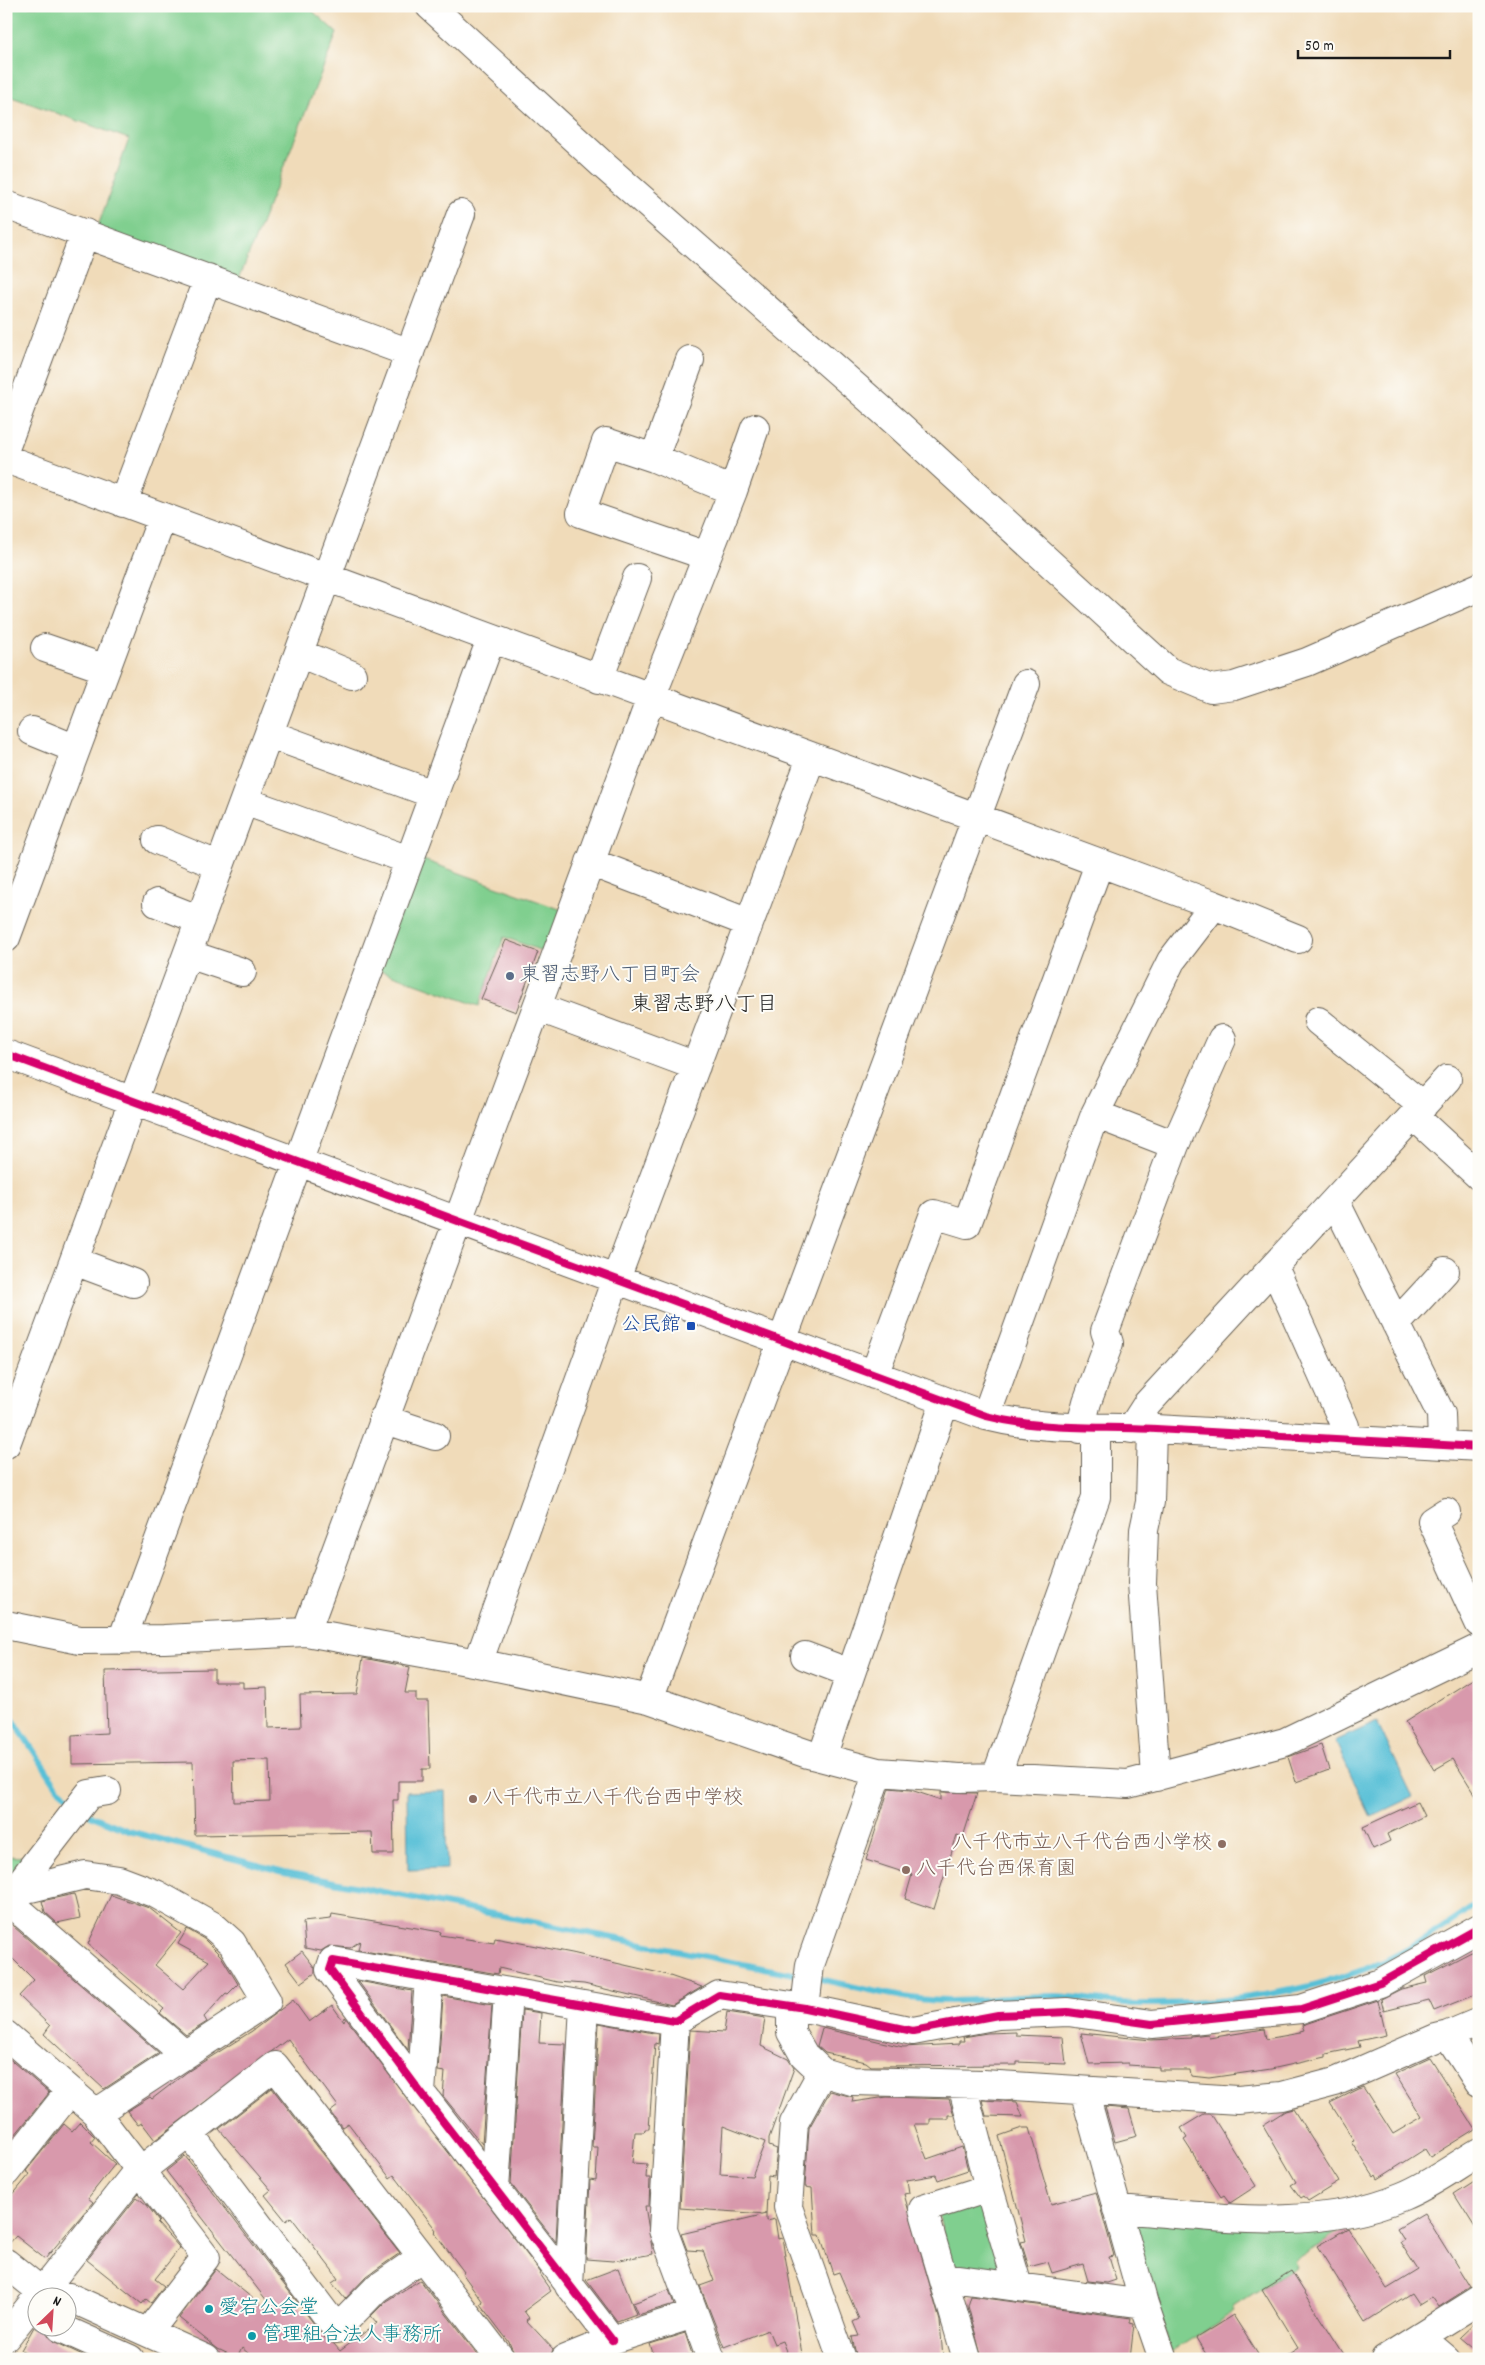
<svg xmlns="http://www.w3.org/2000/svg" width="1485" height="2365" viewBox="0 0 1485 2365" font-family="Dekko,'Klee One',sans-serif">
<rect width="100%" height="100%" fill="#fdfcf7"/>
<filter id="ink" filterUnits="userSpaceOnUse"><feTurbulence type="fractalNoise" baseFrequency=".02" numOctaves="2"/><feDisplacementMap in="SourceGraphic" scale="10" xChannelSelector="R" yChannelSelector="G"/><feConvolveMatrix kernelMatrix="1 2 1 2 8 2 1 2 1" color-interpolation-filters="sRGB"/></filter>
<filter id="wash" filterUnits="userSpaceOnUse"><feTurbulence type="fractalNoise" baseFrequency=".0096" numOctaves="4" result="noise"/><feDisplacementMap in="SourceGraphic" scale="20" xChannelSelector="R" yChannelSelector="G"/><feGaussianBlur stdDeviation="1.12" result="paint"/><feColorMatrix in="noise" values="0 0 0 0 0 0 0 0 0 0 0 0 0 0 0 0 0 1.4 0 .05"/><feComposite in="paint" operator="in"/></filter>
<g filter="url(#wash)">
<rect width="100%" height="100%" fill="#f0dbb9"/>
<path fill="#80cf8f" stroke="#4e7656" d="M6 6H307L337 33 239 279 97 229 129 139 6 95Z
M418 858 565 911 550 954 504 937 479 1006 377 969Z
M6 1856 23 1857 6 1880Z
M988 2204 1009 2273H952L937 2208Z
M1344 2221 1347 2226 1293 2261 1296 2267 1234 2307 1236 2311 1171 2352 1130 2224Z"/>
<path fill="#59c0d7" stroke="#3a6e7a" d="M1377 1722 1413 1797 1371 1817 1335 1741Z
M445 1791 447 1869 408 1870 407 1792Z"/>
<g fill="none" stroke-linecap="round" stroke-linejoin="round">
<path stroke="#59c0d7" stroke-width="6" d="M6 1714 14 1721 58 1788 74 1801
M84 1809 92 1816 129 1831 284 1872 803 1976
M815 1978C849 1985 884 1995 919 1999 964 2005 1009 1995 1055 1996 1083 1997 1112 2004 1141 2004 1216 2005 1313 1993 1382 1962 1416 1947 1448 1924 1479 1903"/>
</g>
<g id="blocks">
<path fill="#d899ac" fill-rule="evenodd" d="M506 940 538 952 516 1012 481 999Z
M363 1658 410 1667 405 1693H416V1701H428L430 1769H422V1781H398V1800H393L394 1854H373L372 1832 195 1835 193 1762 72 1764V1735L107 1733 105 1671 214 1669V1682H243V1688L267 1687 268 1728 301 1727 300 1695 357 1694ZM269 1760 270 1801 234 1802 233 1761Z
M1479 1675V1801L1453 1759 1434 1770 1405 1722Z
M1321 1745 1329 1770 1296 1782 1288 1757Z
M889 1788 911 1790 941 1800V1792L977 1793 963 1837 957 1835 934 1909 905 1899 912 1875 866 1860Z
M1417 1802 1424 1816 1387 1834 1390 1841 1373 1849 1363 1827Z
M74 1894 80 1918 57 1923 45 1912 42 1901Z
M111 1895 149 1908 181 1933 155 1965 183 1989 209 1961 178 1944 187 1929 204 1939 221 1956 238 1984 228 1994 226 1993 204 2017 207 2022 186 2035 160 2013 164 2009 88 1944Z
M332 1914 441 1932 440 1935 494 1943 495 1938 572 1953 664 1974 702 1987 672 2005 584 1984 557 1982 499 1968 498 1974 358 1950 360 1941 350 1948 329 1946 321 1951 305 1948 303 1922 331 1919Z
M6 1920 159 2053 104 2089 44 2034 50 2026 19 1996 34 1980 6 1952Z
M1479 1948V1993L1434 2011 1429 2000 1384 2011 1381 1999 1401 1989 1427 1983 1425 1976Z
M302 1951 315 1968V1973L301 1983 286 1963Z
M358 1981 412 1991 408 2050Z
M443 1996 492 2005 482 2144 443 2096 445 2072 438 2071Z
M293 2000 309 2022 332 2005 344 2022 345 2017 541 2273 539 2274 551 2291 524 2311 529 2318 526 2320 553 2349 550 2359H516L509 2342 480 2304 483 2302 462 2273 464 2272 434 2232 436 2230 394 2175 390 2178 348 2123 342 2127 330 2112 338 2106 288 2039 155 2140 142 2123 138 2125 127 2111 150 2097 152 2099 187 2072 252 2031Z
M1378 2000 1386 2035 1358 2041 1360 2047 1326 2054V2057L1271 2069 1209 2078 1191 2076 1190 2070H1159V2067L1128 2065V2063L1089 2064 1081 2033 1151 2040 1191 2038V2036L1208 2034 1209 2038 1264 2029 1266 2039 1300 2033V2031L1304 2030 1302 2025Z
M522 2010 541 2013 539 2043 566 2044 556 2242 511 2184Z
M727 2012 765 2018 761 2046 788 2059 794 2068 769 2138V2146L777 2149 774 2177 768 2176 766 2214 680 2208 690 2030 724 2032ZM723 2126 765 2142 752 2176 720 2174Z
M599 2023 659 2034 658 2044 655 2043 649 2129H645L644 2132H635L632 2163 647 2164 646 2178H650L649 2206H645L653 2254 613 2261 586 2259 590 2180 596 2181 598 2147H592Z
M822 2028 903 2047 959 2044V2041H964L963 2037 987 2033 1016 2032V2035L1063 2037 1066 2064 1017 2062V2065L871 2066 866 2062 825 2053 817 2046Z
M6 2056 49 2093 6 2146Z
M1430 2058 1475 2129 1430 2157 1425 2149 1378 2179 1376 2175 1374 2177 1351 2141 1354 2140 1330 2103 1363 2087 1393 2134 1422 2117 1395 2074Z
M272 2088 400 2253 367 2276 345 2299 332 2283 338 2279 332 2270 291 2217 286 2221 265 2195 271 2190 219 2129Z
M830 2091 853 2097 852 2102 887 2097 949 2099 954 2115H948V2119H930V2124H914L927 2159 962 2147 968 2170 938 2180 936 2175 907 2180 909 2193 904 2194 940 2321 943 2359H857L852 2337 859 2336 853 2322 859 2319 839 2272 833 2274 820 2235H815L812 2188 805 2187 809 2128Z
M982 2100 1017 2102 1023 2117 986 2116Z
M1105 2107 1129 2109 1137 2136 1115 2142Z
M1293 2109 1339 2182 1308 2201 1304 2196 1301 2198 1291 2185 1296 2182 1263 2125 1285 2111Z
M1204 2114H1211L1256 2186 1230 2203 1224 2195 1221 2197 1184 2140 1187 2138 1181 2128Z
M80 2122 95 2137 91 2142 115 2164 88 2198 93 2202 45 2259 16 2236 6 2247V2203L30 2174 26 2171 64 2124 72 2131Z
M1022 2128H1029L1051 2204 1096 2192 1114 2256 1109 2257 1116 2280 1107 2283 1088 2281 1083 2264 1052 2273 1048 2262 1029 2267 1021 2242 1026 2241 999 2136Z
M185 2156 325 2338 334 2344 340 2351 377 2323 371 2316 386 2301 420 2280 481 2359H255L242 2348 237 2358 218 2349 179 2318 216 2269 267 2310 271 2306 166 2171Z
M1479 2178V2234L1454 2194Z
M137 2197 147 2205 159 2221 157 2223 180 2248 155 2279 164 2286 151 2303 146 2299 142 2304 87 2260Z
M1424 2213 1470 2287 1439 2307 1432 2297 1419 2305 1411 2293 1365 2322 1317 2246 1348 2228 1387 2289 1418 2270 1400 2242 1404 2240 1397 2229Z
M766 2214V2221L775 2219 778 2239 782 2238 802 2354 789 2359 782 2341 774 2344 768 2330 724 2347 700 2286 714 2281 703 2251 687 2250 681 2234Z
M618 2268 636 2314 617 2321 586 2280Z
M1291 2271 1347 2359H1281L1298 2348 1262 2289Z
M669 2290 674 2304 638 2315 633 2303Z
M971 2296 1131 2318 1130 2323 1134 2324 1130 2359H982L968 2306Z
M1233 2315 1261 2359H1209L1196 2338Z
M1479 2319V2353L1460 2337Z
M34 2327 47 2333 55 2342 91 2359H42L21 2350Z
M685 2333 692 2354 680 2359H655L650 2344Z"/>
</g>
</g>
<g filter="url(#ink)">
<use href="#blocks" fill-opacity="0" stroke="#665f53" stroke-width="1"/>
<g fill="none" stroke-linecap="round" stroke-linejoin="round">
<defs>
<path id="minor" d="M430 6 602 164 899 425 1168 671 1211 689 1234 686 1307 662 1479 587
M6 205 410 353
M6 446 85 233
M654 458 690 360
M6 459 1214 905 1298 939
M123 503 208 278
M707 556 581 513 606 442 654 458 733 491
M45 648 106 669
M299 653 352 675
M599 679 637 578
M32 731 76 749
M269 734 433 794
M244 801 409 860
M157 840 220 866
M590 862 749 923
M157 903 200 920
M6 938 162 518
M188 954 242 972
M537 1007 696 1066
M1318 1021 1423 1106
M6 1054 986 1416C1044 1431 1097 1426 1156 1429 1263 1435 1371 1441 1479 1447
M1095 1114 1175 1145
M1414 1116 1479 1176
M1335 1201 1441 1414 1442 1445
M74 1261 133 1283
M1274 1267 1345 1426 1343 1439
M1396 1324 1445 1271
M874 1375 934 1214 967 1224 1099 864
M986 1416 1095 1114 1171 961 1214 905
M383 1419 435 1436
M1080 1429 1087 1402 1109 1343 1105 1331 1175 1145 1222 1039
M1131 1429 1147 1404 1447 1079
M1152 1429 1150 1502 1144 1530 1142 1583 1156 1777
M6 1444 461 214
M1446 1512 1432 1521 1479 1623
M6 1625 80 1640 164 1639 306 1632 478 1663 649 1699 808 1754 878 1772 960 1778 996 1777 1128 1784 1285 1742 1479 1648
M306 1632 651 698 733 491 755 428
M122 1640 491 639
M805 1656 850 1673
M478 1663 616 1279 811 758
M649 1699 1026 684
M822 1757 945 1401
M996 1777 1096 1497V1429
M6 1886 31 1888 85 1875 119 1880 156 1894 213 1926 232 1943 267 2001 96 2113
M17 1887 89 1794 107 1791
M6 1899 184 2054
M791 2006V2032L804 2055 822 2072 852 2081 983 2084 1238 2100 1282 2096 1335 2082 1436 2038 1448 2035 1479 2022
M805 2008 810 1965 878 1772
M675 2021 663 2230 711 2359
M6 2035 96 2113 139 2169 6 2337
M1448 2035 1479 2083
M822 2072 794 2123 788 2207 842 2359
M962 2085 989 2188 1018 2286
M1084 2091 1144 2304 1163 2359
M421 2093 429 1978
M189 2133 337 2329 376 2289 422 2257
M139 2169 206 2257 149 2331
M140 2171 275 2066 501 2359
M6 2172 70 2091
M495 2188 508 1992
M1117 2209C1212 2216 1313 2234 1403 2196 1430 2185 1454 2167 1479 2152
M6 2263 42 2292 69 2297 206 2359
M944 2277 1144 2304
M569 2286 584 2005
M61 2328 130 2359
M1420 2337 1446 2359
M612 2340 421 2093 330 1970 333 1961 675 2021 719 1995 805 2008 913 2031 998 2015 1068 2012 1152 2024 1301 2009 1380 1983 1479 1928
M565 2359 612 2340 694 2314
M967 2359 923 2209 989 2188
M1385 2359 1479 2300"/>
</defs>
<use href="#minor" stroke="#665f53" stroke-width="30"/>
<use href="#minor" stroke="#fff" stroke-width="28"/>
<defs>
<path id="cycleway" d="M6 1054 986 1416C1044 1431 1097 1426 1156 1429 1263 1435 1371 1441 1479 1447
M612 2340 421 2093 330 1970 333 1961 675 2021 719 1995 805 2008 913 2031 998 2015 1068 2012 1152 2024 1301 2009 1380 1983 1479 1928"/>
</defs>
<use href="#cycleway" stroke="#fdfcf7" stroke-width="11"/>
<use href="#cycleway" stroke="#d6006c" stroke-width="8"/>
</g>
</g>
<circle fill="#5c6f8a" stroke="#fdfcf7" stroke-width="2" cx="510" cy="976" r="5"/>
<rect fill="#1a4fb4" stroke="#fdfcf7" stroke-width="2" x="686" y="1321" width="10" height="10" rx="2.5"/>
<g fill="#8d6e63" stroke="#fdfcf7" stroke-width="2">
<circle cx="473" cy="1799" r="5"/>
<circle cx="1222" cy="1844" r="5"/>
<circle cx="906" cy="1870" r="5"/>
</g>
<g fill="#0f9aa8" stroke="#fdfcf7" stroke-width="2">
<circle cx="209" cy="2309" r="5"/>
<circle cx="252" cy="2336" r="5"/>
</g>
<g text-anchor="middle" dominant-baseline="central" stroke-width="4" stroke-linejoin="round" paint-order="stroke">
<g font-size="20" fill="#4e5e75" stroke="#fdfcf7" text-anchor="start">
<text x="520" y="976">東習志野八丁目町会</text>
</g>
<g font-size="20" fill="#164399" stroke="#fdfcf7" text-anchor="end">
<text x="681" y="1326">公民館</text>
</g>
<g font-size="20" fill="#785e54" stroke="#fdfcf7" text-anchor="start">
<text x="483" y="1799">八千代市立八千代台西中学校</text>
<text x="1212" y="1844" text-anchor="end">八千代市立八千代台西小学校</text>
<text x="916" y="1870">八千代台西保育園</text>
</g>
<g font-size="20" fill="#0d838f" stroke="#fdfcf7" text-anchor="start">
<text x="219" y="2309">愛宕公会堂</text>
<text x="262" y="2336">管理組合法人事務所</text>
</g>
<g font-size="21" fill="#1c1c1c" stroke="#fdfcf7">
<text x="704" y="1006">東習志野八丁目</text>
</g>
</g>
<rect width="1485" height="2365" fill="none" stroke="#fdfcf7" stroke-width="25"/>
<g transform="translate(52 2312) rotate(25)"><circle r="24" fill="#fdfcf7" stroke="#a3a29f"/>
<path d="M0-4L9 19L0 12L-9 19Z" fill="#d1495b"/>
<text y="-8" font-size="14" font-weight="bold" text-anchor="middle" fill="#1c1c1c">N</text>
</g>
<path d="M1298 50v8h152v-8" fill="none" stroke="#1c1c1c" stroke-width="2.5"/>
<text x="1305" y="50" font-size="15" fill="#1c1c1c" stroke="#fdfcf7" stroke-width="4" paint-order="stroke">50 m</text>
</svg>
